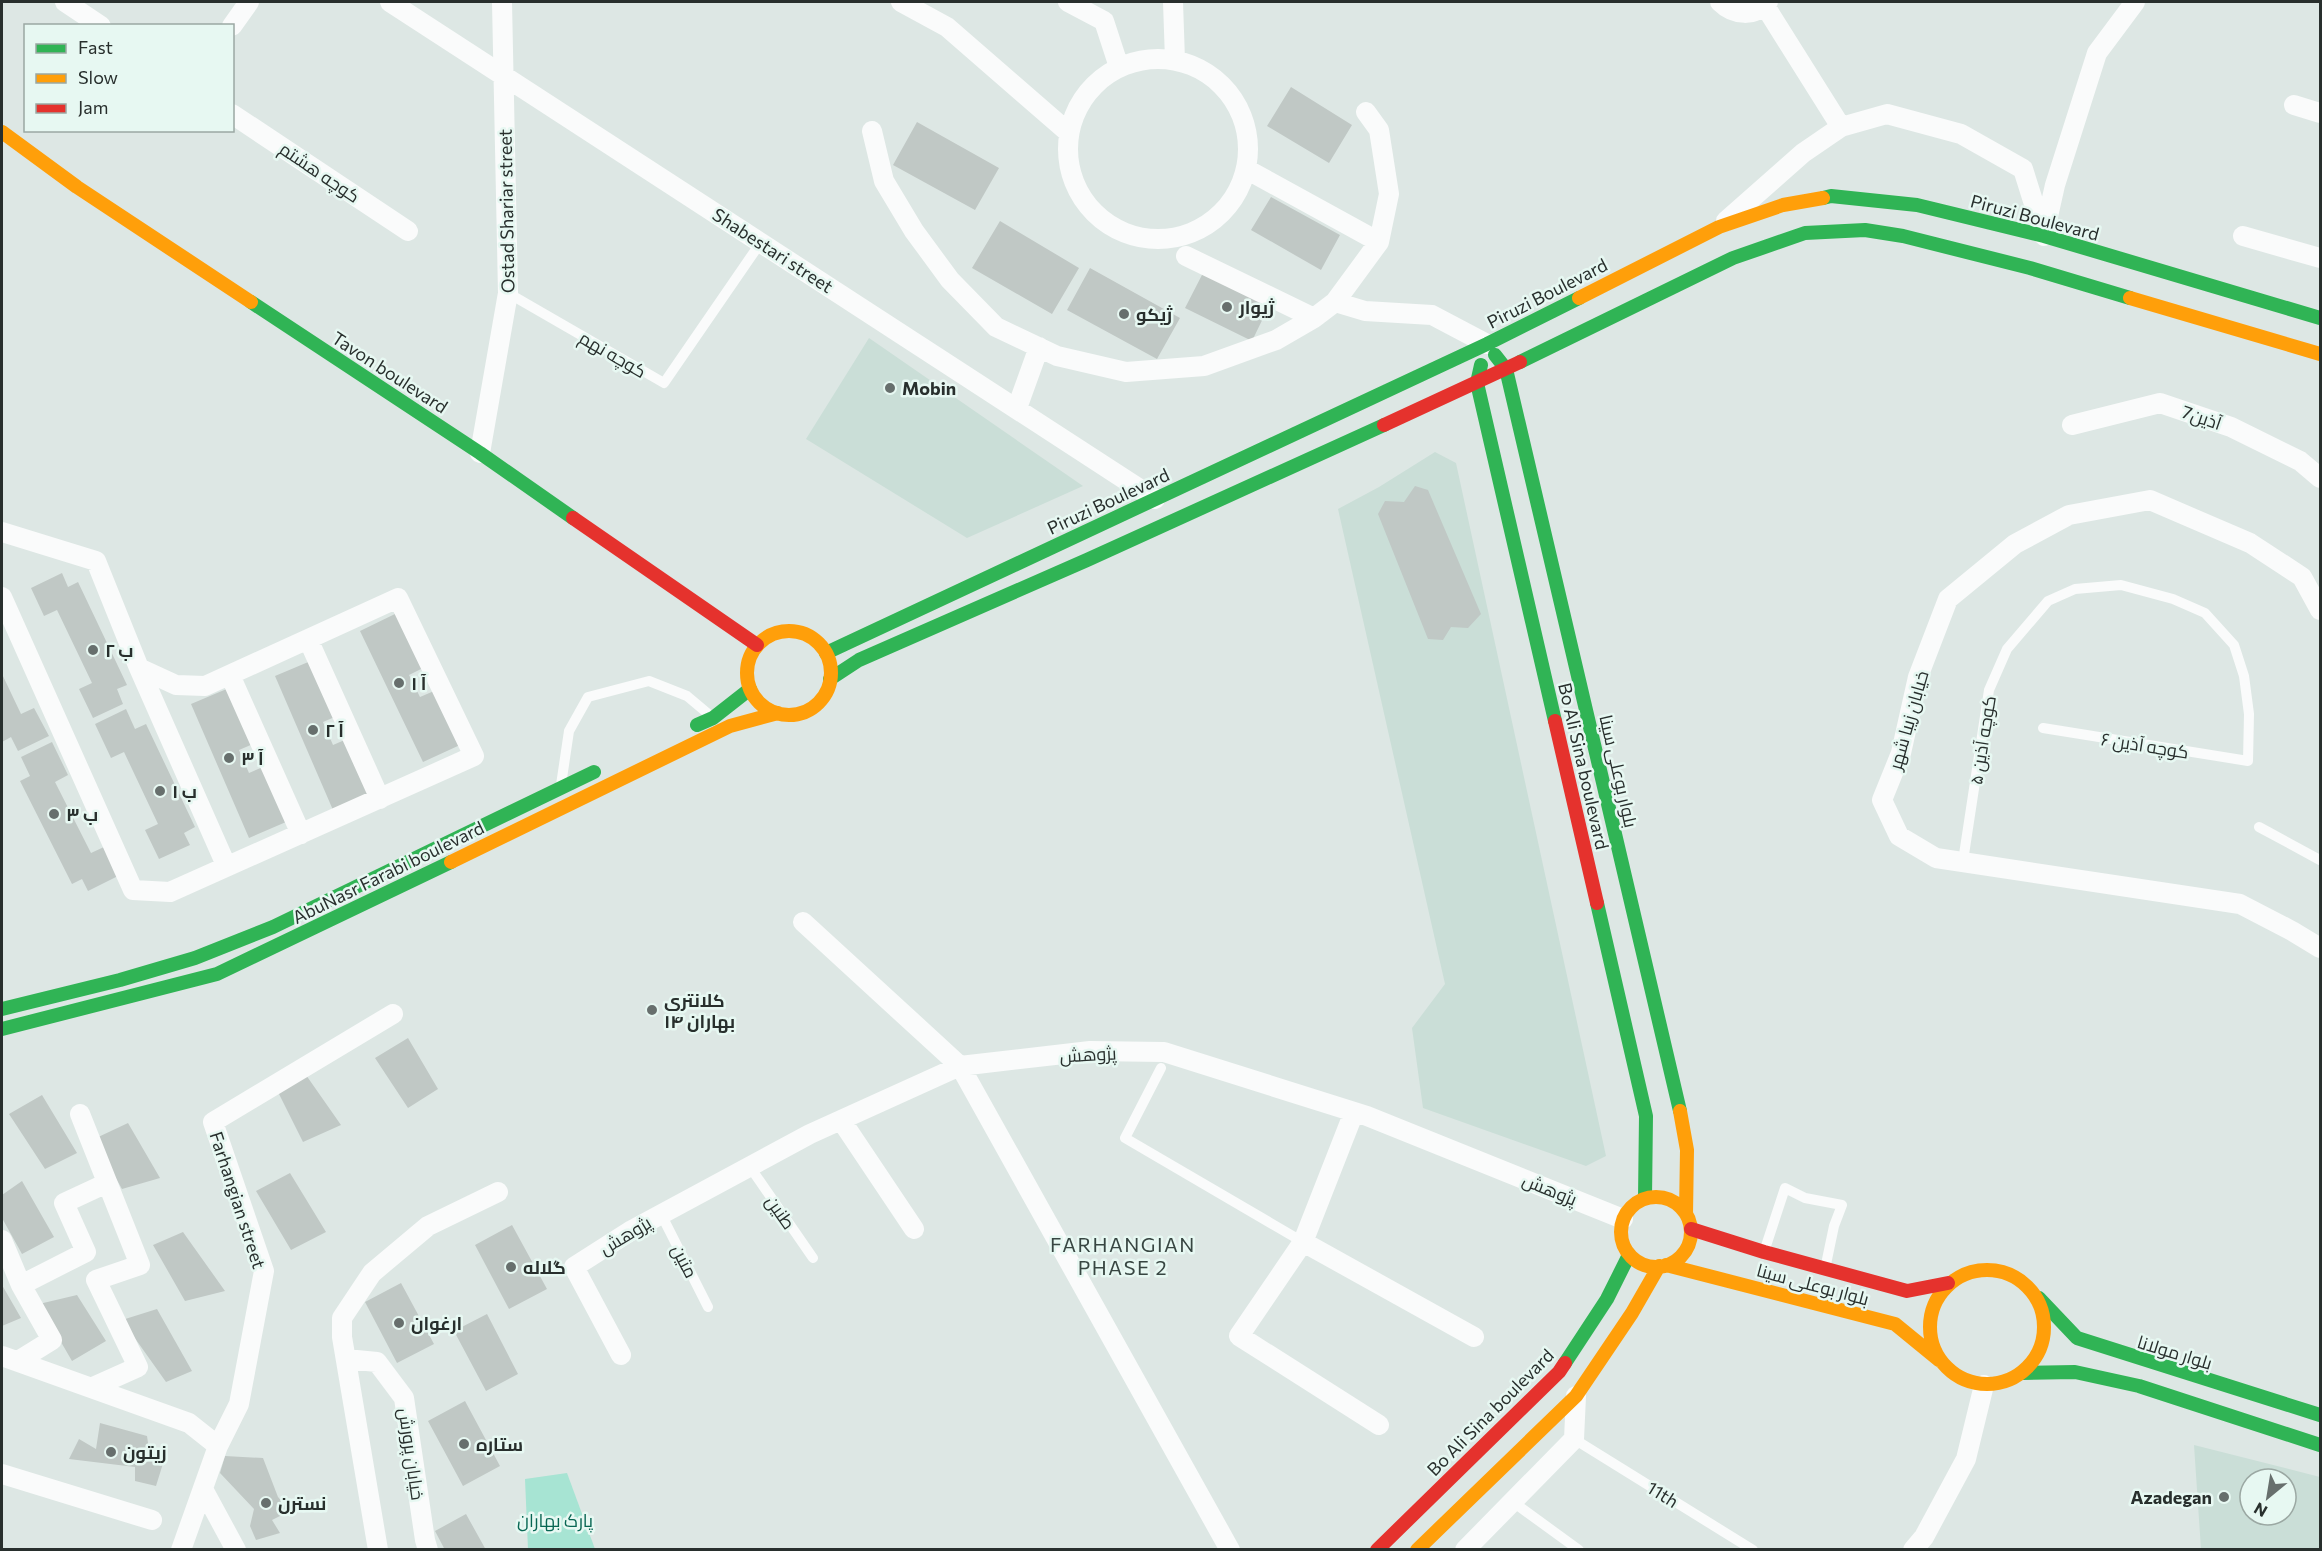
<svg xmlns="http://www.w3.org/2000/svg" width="2322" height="1551" viewBox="0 0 2322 1551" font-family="Commissioner,Cairo,sans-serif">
<rect width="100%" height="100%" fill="#dde7e4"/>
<path fill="#caded7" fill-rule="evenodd" d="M869 338 1083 486 967 538 806 439Z
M1435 452 1456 463 1606 1156 1586 1166 1423 1108 1412 1028 1445 984 1338 509 1379 487Z
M2194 1445 2320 1477V1549H2201ZM2250 1479H2286V1515H2250Z"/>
<path fill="#a7e4d3" d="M567 1473 595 1549H528L525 1479Z"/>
<path fill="#c0c8c5" d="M1291 87 1352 125 1329 163 1267 126Z
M917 122 999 168 975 210 893 165Z
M1271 197 1340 235 1321 270 1251 230Z
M1000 221 1079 268 1052 314 972 268Z
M1090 268 1180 318 1157 359 1067 310Z
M1203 273 1269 306 1252 341 1185 308Z
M1415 486 1428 490 1481 614 1468 628 1451 627 1443 640 1428 639 1378 514 1385 501 1404 502Z
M62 573 68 587 78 582 127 685 117 689 123 704 93 718 79 689 92 683 57 610 44 616 31 588Z
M397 613 423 668 409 675 420 697 434 691 460 745 423 762 360 631Z
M313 660 337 716 323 722 333 745 347 739 371 794 333 810 275 676Z
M2 674 21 714 34 708 49 736 18 751 11 737 2 742Z
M229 688 253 744 239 750 249 773 263 767 286 822 249 838 191 704Z
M126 709 135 729 146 724 195 827 184 833 190 845 159 859 145 830 158 824 124 752 111 758 95 724Z
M52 742 68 775 55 782 91 853 104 847 118 876 88 891 82 879 72 884 20 781 30 776 21 757Z
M408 1038 438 1089 408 1108 375 1058Z
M306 1075 341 1125 303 1142 277 1090Z
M42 1095 77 1153 45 1169 9 1114Z
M128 1123 160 1178 122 1189 94 1139Z
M290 1173 326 1232 291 1250 256 1191Z
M22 1181 54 1237 22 1254 2 1218V1195Z
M512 1225 547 1289 509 1309 475 1245Z
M183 1232 225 1291 185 1301 153 1245Z
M401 1283 434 1344 397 1363 365 1302Z
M2 1285 21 1318 2 1326Z
M77 1295 106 1341 72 1361 39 1304Z
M157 1309 192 1371 166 1382 122 1320Z
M487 1314 518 1374 486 1391 454 1331Z
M465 1401 500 1466 463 1486 428 1421Z
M100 1423 147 1436 150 1456 165 1457 156 1486 135 1481V1467L69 1459 79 1439 96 1449Z
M225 1456 263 1458 278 1497 290 1511 272 1520 280 1533 256 1540 250 1526 254 1509 220 1473Z
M466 1514 486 1550H445L435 1531Z"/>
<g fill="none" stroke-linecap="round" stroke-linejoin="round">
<path stroke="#fafbfb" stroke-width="10" d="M508 293 664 383 761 242
M561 785 569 731 588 697 649 681 687 696 712 717
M2259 827 2320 860
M1963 861 1989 690 2007 649 2048 601 2075 589 2121 585 2173 599 2205 613 2234 645 2244 676 2249 714 2248 761 2043 728
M1161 1068 1125 1138 1303 1242
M750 1167 813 1258
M661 1214 708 1307
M1764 1252 1785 1188 1805 1198 1842 1205 1834 1226 1825 1269
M1574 1439 1753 1550
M1513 1502 1579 1550"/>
<path stroke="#fafbfb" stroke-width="20" d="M65 2 101 26
M390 2 1155 499
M901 2 947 27 1069 133
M1068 2 1104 21 1119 67
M1173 2 1175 60
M1720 2C1734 16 1755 17 1768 2
M1765 6 1841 127
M232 26 249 2
M1068 149a90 90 0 1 1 180 0a90 90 0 1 1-180 0Z
M2294 105 2320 113
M232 114 408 231
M872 131 884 181 914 231 950 280 996 327 1057 356 1126 372 1204 366 1276 340 1314 318 1335 302 1379 242 1389 194 1379 130 1366 112
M1246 169 1379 242
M1726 221 1803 153 1841 127 1887 114 1961 134 2023 169 2044 236
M2044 234 2055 185 2097 53 2135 2
M2243 236 2320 258
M1186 256 1314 318
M1335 302 1365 311 1432 315 1487 344
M1017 408 1039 347
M2072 425 2160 403 2231 427 2300 461 2320 478
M480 453 508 293 502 2
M2 532 96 561 139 668 226 865
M2 597 133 890 170 892 474 756 398 598 205 686 176 685 139 668
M2320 610 2302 577 2250 543 2150 500 2069 515 2015 544 1948 599 1918 677 1901 753 1882 800 1899 836 1936 858 2240 904 2292 931 2320 948
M308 639 380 799
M230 675 301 834
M803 922 960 1066 1230 1550
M1354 1112 1303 1242 1474 1337
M80 1114 140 1265 96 1280 138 1367 91 1388
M841 1120 914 1229
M2 1240 21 1285 52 1340 18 1361
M1303 1242 1239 1336 1379 1425
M21 1285 86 1252 64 1203 107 1183
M621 1355 574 1267 632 1230 810 1134 960 1066 1090 1051 1164 1052 1367 1116 1623 1219
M2 1356 189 1423 218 1446
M346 1359 377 1362 404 1398 425 1540 428 1550
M2 1474 152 1520
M203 1489 236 1550
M181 1550 218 1446 239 1404 264 1271 213 1122 393 1014
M378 1550 342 1337V1318L372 1273 428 1226 498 1192
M1465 1550 1574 1439 1576 1396
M1913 1550 1924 1537 1966 1459 1984 1385"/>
<path stroke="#30b455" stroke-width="14" d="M1823 198 1831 196 1917 205 2044 236 2320 318
M251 302 480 453 573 518
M1495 355 1506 369 1680 1111
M1520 362 1733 258 1805 233 1865 230 1903 236 2030 268 2130 298
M1481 365 1477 383 1555 721
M826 653 1487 344 1579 298
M830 679 859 660 1087 560 1384 425
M697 725 713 718 750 689
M1597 903 1646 1116 1645 1198
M2 1009 120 980 195 958 273 927 594 772
M2 1029 217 974 451 862
M2039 1298 2077 1338 2320 1415
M1565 1363 1607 1299 1629 1255
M2023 1373 2075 1372 2139 1386 2320 1445"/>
<path stroke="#ff9f0a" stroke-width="14" d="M2 132 77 187 251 302
M1579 298 1719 227 1783 205 1823 198
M2130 298 2320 354
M747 673a42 42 0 1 1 84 0a42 42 0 1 1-84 0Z
M451 862 730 726 778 713
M1680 1111 1687 1150 1686 1214
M1621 1232a35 35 0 1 1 70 0a35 35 0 1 1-70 0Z
M1666 1265 1895 1324 1939 1360
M1930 1327a57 57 0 1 1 114 0a57 57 0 1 1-114 0Z
M1417 1550 1576 1396 1632 1313 1659 1266"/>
<path stroke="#e5322d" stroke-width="14" d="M1384 425 1520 362
M573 518 757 645
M1555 721 1597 903
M1691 1229 1764 1252 1907 1291 1948 1283
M1377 1550 1559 1372 1565 1363"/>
</g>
<g fill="#676f6d" stroke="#e7f8f2" stroke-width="2">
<circle cx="1227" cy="307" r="6"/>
<circle cx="1124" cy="314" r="6"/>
<circle cx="890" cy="388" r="6"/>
<circle cx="93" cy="650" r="6"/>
<circle cx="399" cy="683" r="6"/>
<circle cx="313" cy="730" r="6"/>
<circle cx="229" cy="758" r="6"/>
<circle cx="160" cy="791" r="6"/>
<circle cx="54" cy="814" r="6"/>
<circle cx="652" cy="1010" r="6"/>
<circle cx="511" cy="1267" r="6"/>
<circle cx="399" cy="1323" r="6"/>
<circle cx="464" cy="1444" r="6"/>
<circle cx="111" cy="1452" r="6"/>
<circle cx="2224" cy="1497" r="6"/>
<circle cx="266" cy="1503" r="6"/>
</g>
<g text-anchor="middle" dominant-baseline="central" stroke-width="5" stroke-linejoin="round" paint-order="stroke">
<g font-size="18" fill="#282f2d" stroke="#e7f8f2">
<text transform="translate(320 172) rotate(34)">کوچه هشتم</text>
<text transform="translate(506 211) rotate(-91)">Ostad Shariar street</text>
<text transform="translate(2035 217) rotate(15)">Piruzi Boulevard</text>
<text transform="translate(773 250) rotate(33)">Shabestari street</text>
<text transform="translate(1547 293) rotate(-27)">Piruzi Boulevard</text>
<text transform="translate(613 354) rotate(30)">کوچه نهم</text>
<text transform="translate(390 372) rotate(33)">Tavon boulevard</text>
<text transform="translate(2202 417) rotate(19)">آذین7</text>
<text transform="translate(1108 501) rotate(-25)">Piruzi Boulevard</text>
<text transform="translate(1908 720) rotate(-74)">خیابان زیبا شهر</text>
<text transform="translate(1982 740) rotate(-81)">کوچه آذین ۵</text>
<text transform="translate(2145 745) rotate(9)">کوچه آذین ۶</text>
<text transform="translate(1584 766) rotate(77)">Bo Ali Sina boulevard</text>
<text transform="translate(1619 771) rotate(77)">بلوار بوعلی سینا</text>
<text transform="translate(388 872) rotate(-26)">AbuNasr Farabi boulevard</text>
<text transform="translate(1088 1054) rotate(-3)">پژوهش</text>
<text transform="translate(1550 1189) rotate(22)">پژوهش</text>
<text transform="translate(238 1200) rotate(72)">Farhangian street</text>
<text transform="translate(781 1212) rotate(55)">طنین</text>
<text transform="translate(625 1235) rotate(-31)">پژوهش</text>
<text transform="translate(685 1261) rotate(63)">متین</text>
<text transform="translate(1813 1284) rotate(15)">بلوار بوعلی سینا</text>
<text transform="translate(2175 1352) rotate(17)">بلوار مولانا</text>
<text transform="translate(1490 1412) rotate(-45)">Bo Ali Sina boulevard</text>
<text transform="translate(412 1454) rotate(82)">خیابان پرورش</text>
<text transform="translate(1663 1494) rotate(32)">11th</text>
</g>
<g font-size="18" font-weight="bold" fill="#282f2d" stroke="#e7f8f2" text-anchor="start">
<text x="1239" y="307">ژیوار</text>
<text x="1136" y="314">ژیکو</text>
<text x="902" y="388">Mobin</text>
<text x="105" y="650">ب ۲</text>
<text x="411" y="683">آ ۱</text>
<text x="325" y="730">آ ۲</text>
<text x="241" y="758">آ ۳</text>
<text x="172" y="791">ب ۱</text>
<text x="66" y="814">ب ۳</text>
<text x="664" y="1000">کلانتری<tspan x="664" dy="21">۱۴ بهاران</tspan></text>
<text x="523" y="1267">گلاله</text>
<text x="411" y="1323">ارغوان</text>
<text x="476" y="1444">ستاره</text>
<text x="123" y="1452">زیتون</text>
<text x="2212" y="1497" text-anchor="end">Azadegan</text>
<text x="278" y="1503">نسترن</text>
</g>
<g font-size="18" fill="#086653" stroke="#e7f8f2">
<text x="555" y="1520">پارک بهاران</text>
</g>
<g font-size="20" letter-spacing="1.5" fill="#384642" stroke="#e7f8f2">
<text x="1123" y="1244">FARHANGIAN<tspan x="1123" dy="23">PHASE 2</tspan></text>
</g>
</g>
<rect width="2322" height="1551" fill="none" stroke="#282f2d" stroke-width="6"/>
<rect x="24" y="24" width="210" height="108" fill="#e7f8f2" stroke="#9ba8a3" stroke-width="1.5"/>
<rect x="36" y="44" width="30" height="9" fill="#30b455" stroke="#9ba8a3" stroke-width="1.5"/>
<text x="78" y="54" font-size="18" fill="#282f2d">Fast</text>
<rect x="36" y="74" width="30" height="9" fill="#ff9f0a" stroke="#9ba8a3" stroke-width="1.5"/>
<text x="78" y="84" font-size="18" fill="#282f2d">Slow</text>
<rect x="36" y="104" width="30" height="9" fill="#e5322d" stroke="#9ba8a3" stroke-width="1.5"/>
<text x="78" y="114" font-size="18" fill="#282f2d">Jam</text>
<g transform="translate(2268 1497) rotate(210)"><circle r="28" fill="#e7f8f2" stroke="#9ba8a3" stroke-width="1.5"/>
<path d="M0-4.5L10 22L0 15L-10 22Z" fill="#676f6d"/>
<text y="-9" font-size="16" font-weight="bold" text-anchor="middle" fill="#282f2d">N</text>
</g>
</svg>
